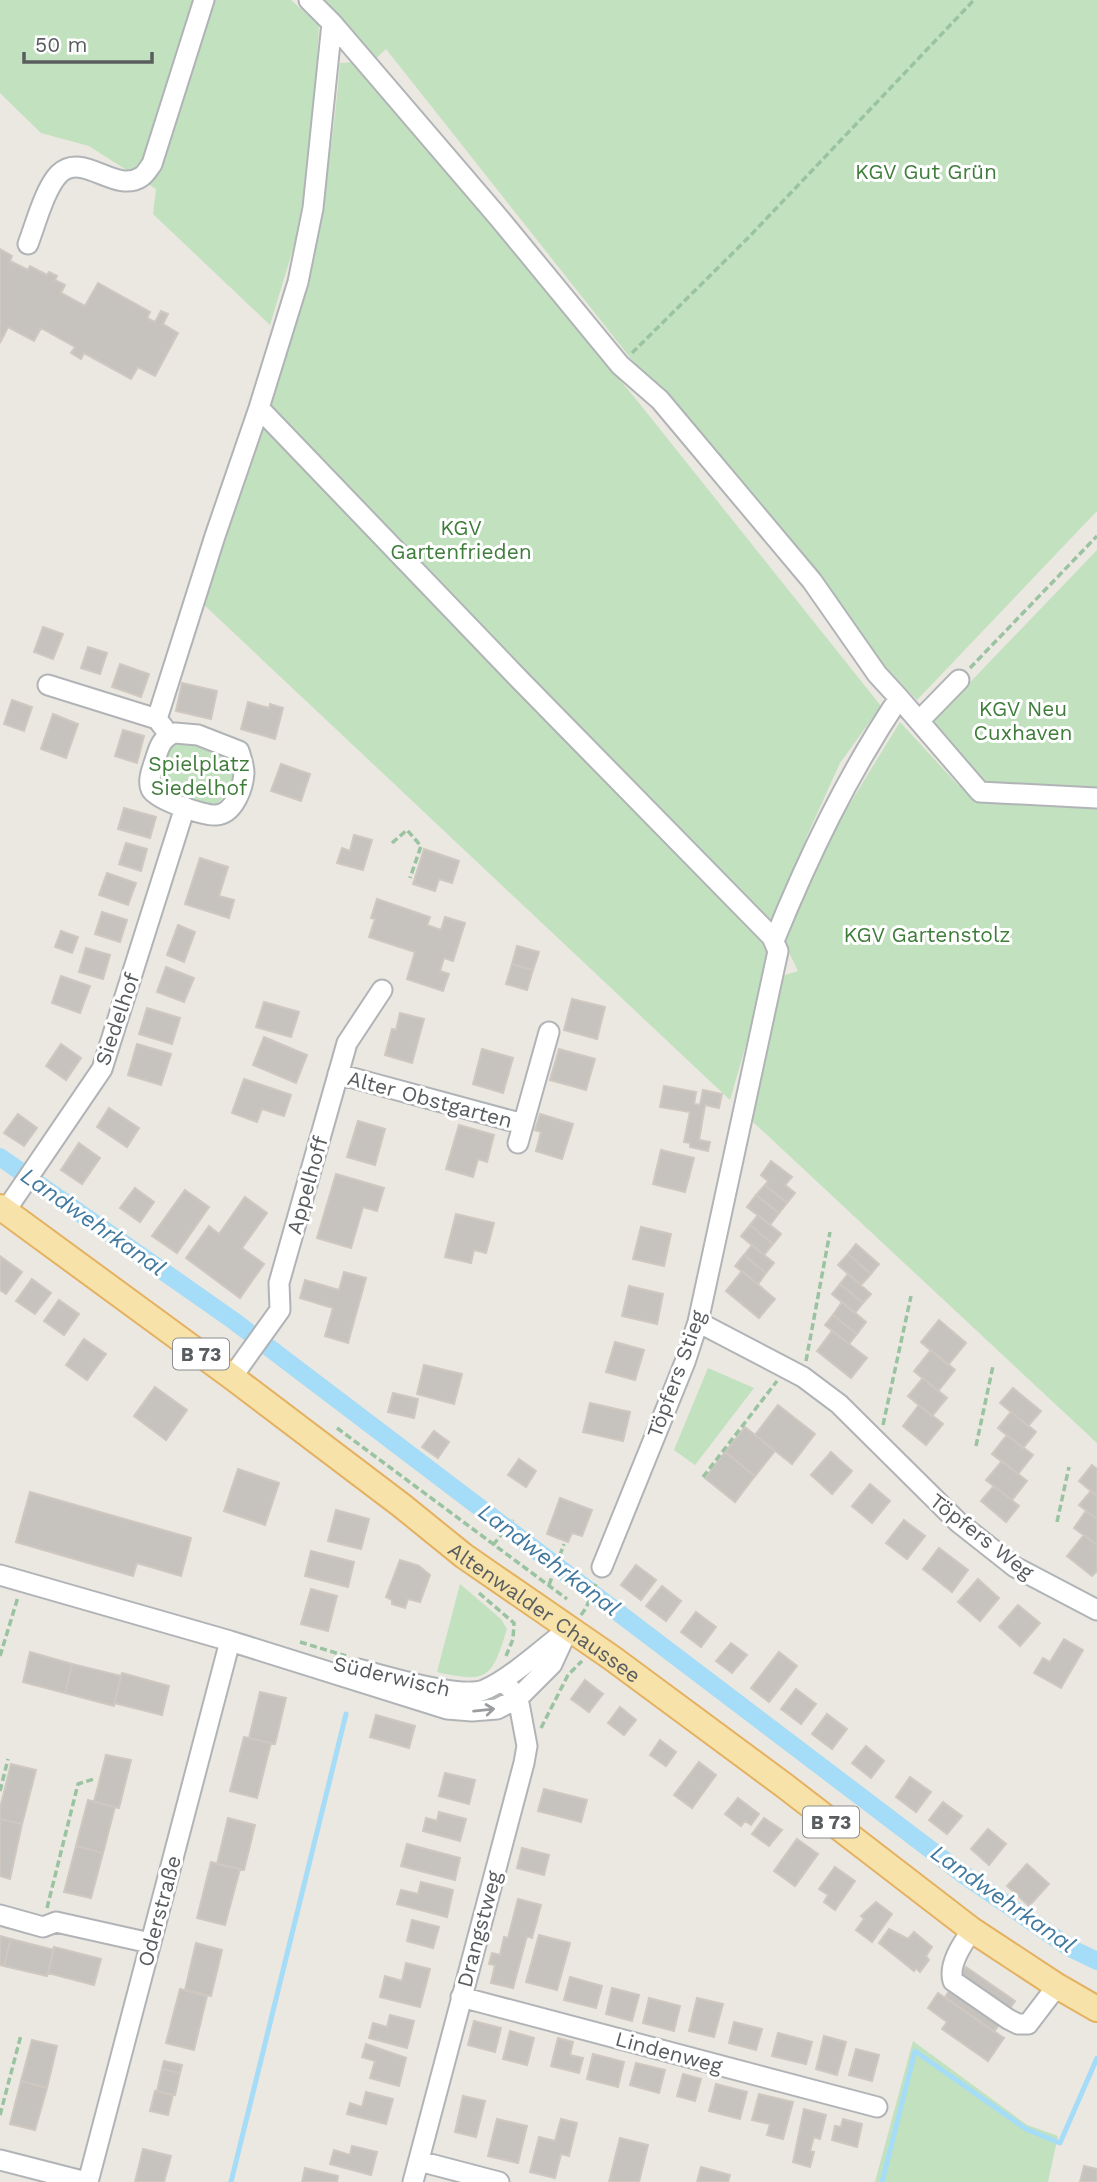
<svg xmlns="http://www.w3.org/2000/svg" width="1097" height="2182" viewBox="0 0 1097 2182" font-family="'Work Sans',sans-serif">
<rect width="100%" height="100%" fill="#ebe7e1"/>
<path fill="#c2e1bf" d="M0 0H291L319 25 312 143 296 239 270 325 153 214 156 189 89 146 41 133 0 93Z
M314 0H1097V511L917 700 860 640 778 530 632 360 386 49 372 62Z
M355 62 639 403 881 706 840 763 806 838 730 1100 201 602C239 497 277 392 305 284 323 211 334 137 340 63Z
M1097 550V1443L751 1120 782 976 798 971 784 942 830 836 900 722 959 786H985L933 721Z
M186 741C205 747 224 749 237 765 232 784 228 797 211 808 200 805 183 803 173 797 152 784 164 754 177 742Z
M708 1368 754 1388 695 1465 674 1450Z
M460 1584 501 1619 507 1629C492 1677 489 1684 437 1672Z
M913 2041 1027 2125 1058 2136 1048 2182H875Z"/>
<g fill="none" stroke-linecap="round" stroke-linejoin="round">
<path stroke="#a5dcf7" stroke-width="5" d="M231 2182 346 1714
M882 2182 915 2051 1026 2129 1060 2143 1097 2058"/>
<path stroke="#a5dcf7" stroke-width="18" d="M0 1157 234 1321 964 1875 1070 1948 1097 1961"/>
</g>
<path fill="#c6c2bd" stroke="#cfc8c0" stroke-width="2" d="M0 249 12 256 10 261 28 270 30 266 47 275 49 272 57 276 55 280 65 285 61 293 85 306 98 283 150 312 147 318 155 322 161 311 168 314 163 324 178 333 155 376 138 367 131 379 84 353 81 359 71 353 75 347 41 328 34 341 8 327 0 343Z
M43 627 63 634 53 659 34 652Z
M88 647 107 653 100 674 81 668Z
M120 664 149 674 141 697 112 687Z
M182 683 217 691 211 719 176 711Z
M12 700 32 707 24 731 4 724Z
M248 702 269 708 270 704 283 708 275 739 241 729Z
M53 714 78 724 66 758 41 749Z
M123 730 144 736 137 763 115 756Z
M281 764 310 774 301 801 271 791Z
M124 808 156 817 150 838 118 829Z
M354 835 372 840 363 870 337 863 342 848 350 851Z
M126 843 147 849 141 871 119 864Z
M424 849 459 861 452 883 439 879 435 891 413 884Z
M200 858 228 867 219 896 234 900 229 918 185 904Z
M107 873 136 883 128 905 99 895Z
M377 899 430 917 427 925 441 930 445 917 465 923 453 961 444 958 440 971 449 974 443 991 407 979 415 952 369 937 375 919 371 918Z
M102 912 127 920 120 942 95 934Z
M178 925 195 932 184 962 167 955Z
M61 931 78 937 72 953 55 947Z
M517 946 539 952 533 970 512 964Z
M86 948 110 955 103 979 79 972Z
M512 964 533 970 527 990 506 984Z
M166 967 194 978 184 1002 157 992Z
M61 976 90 986 80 1013 52 1003Z
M572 999 605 1007 597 1039 564 1030Z
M264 1002 299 1012 291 1037 256 1027Z
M147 1008 180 1018 172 1044 139 1034Z
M400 1013 424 1019 412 1063 385 1055 392 1029 396 1030Z
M264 1037 307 1055 296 1083 253 1065Z
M61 1044 81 1058 66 1080 46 1066Z
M137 1044 171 1054 161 1085 128 1075Z
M482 1049 513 1058 503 1093 473 1084Z
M559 1049 595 1059 586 1090 550 1080Z
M244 1079 291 1095 284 1116 262 1109 257 1122 232 1113Z
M664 1086 696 1092 694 1104 700 1105 703 1090 722 1094 719 1108 705 1105 699 1140 710 1142 708 1151 690 1147V1143L684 1142 690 1112 660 1107Z
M109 1108 139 1128 127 1147 97 1127Z
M18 1114 37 1128 24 1146 4 1133Z
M540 1114 573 1124 562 1159 536 1151 541 1132 535 1130Z
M358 1121 385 1129 375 1165 347 1157Z
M459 1125 494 1135 487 1162 478 1159 473 1177 446 1169Z
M79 1143 100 1158 82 1184 61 1170Z
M661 1150 694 1158 685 1192 653 1184Z
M771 1161 792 1177 785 1185 795 1193 787 1203 765 1185 768 1181 761 1175Z
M336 1174 384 1188 377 1211 363 1207 351 1248 317 1238Z
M765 1185 787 1203 779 1213 756 1195Z
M135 1188 154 1202 140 1222 120 1208Z
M185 1190 209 1207 177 1253 152 1236Z
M756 1195 779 1213 770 1225 747 1207Z
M245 1197 267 1213 242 1248 264 1264 240 1298 186 1258 209 1226 219 1234Z
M456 1214 494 1223 486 1253 474 1250 471 1263 445 1257Z
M758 1215 781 1234 773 1244 750 1225Z
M750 1225 773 1244 764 1255 741 1236Z
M641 1227 671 1234 664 1266 633 1259Z
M856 1244 879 1264 871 1274 848 1254Z
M752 1245 774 1263 766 1273 744 1255Z
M848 1254 871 1274 861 1285 838 1265Z
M744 1255 766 1273 758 1284 735 1266Z
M0 1256 22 1272 6 1294 0 1290Z
M742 1271 775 1299 759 1318 726 1291Z
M344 1272 366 1278 348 1343 325 1336 333 1308 300 1298 305 1280 339 1290Z
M848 1274 871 1294 863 1303 840 1284Z
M32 1279 51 1293 35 1314 16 1301Z
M840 1284 863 1303 855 1313 832 1294Z
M629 1286 663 1294 657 1324 622 1316Z
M59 1300 79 1314 64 1335 44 1321Z
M842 1302 866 1322 857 1334 833 1315Z
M833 1315 857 1334 849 1344 825 1325Z
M939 1320 966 1343 948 1365 921 1342Z
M832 1331 867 1358 851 1378 817 1351Z
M84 1339 106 1354 87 1380 66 1365Z
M615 1342 644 1350 635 1380 606 1372Z
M931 1350 955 1370 938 1391 914 1371Z
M424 1365 462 1374 454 1404 417 1394Z
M923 1378 947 1398 932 1416 908 1396Z
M155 1387 187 1410 166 1440 134 1416Z
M1013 1388 1041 1411 1028 1426 1000 1403Z
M393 1393 418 1399 414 1418 388 1412Z
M590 1403 630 1412 623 1441 583 1432Z
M778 1405 815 1434 792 1464 755 1435Z
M919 1405 943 1424 926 1445 903 1426Z
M1011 1412 1036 1432 1023 1448 998 1428Z
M745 1427 775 1451 755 1476 725 1452Z
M434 1431 449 1442 438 1458 422 1447Z
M1007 1435 1033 1455 1018 1474 992 1454Z
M725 1452 755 1476 735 1502 705 1478Z
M831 1452 852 1471 832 1494 811 1475Z
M519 1459 536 1471 526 1487 508 1475Z
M1002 1461 1027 1481 1012 1500 986 1480Z
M1092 1465 1097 1469V1496L1079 1481Z
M238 1469 279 1483 265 1525 224 1511Z
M870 1484 890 1501 872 1523 852 1506Z
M994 1486 1019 1506 1006 1522 981 1501Z
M1091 1491 1097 1496V1519L1079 1505Z
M30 1492 191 1538 181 1576 137 1563 133 1576 16 1542Z
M560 1498 592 1510 582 1536 572 1533 568 1542 547 1534Z
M336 1510 369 1519 361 1549 328 1541Z
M1086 1511 1097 1519V1545L1074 1528Z
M904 1520 925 1536 907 1559 886 1543Z
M1084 1535 1097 1545V1571L1092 1576 1067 1556Z
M939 1548 968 1570 952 1592 923 1569Z
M311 1551 354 1562 348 1587 305 1576Z
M400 1560 419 1566 430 1575 420 1602 408 1599 405 1608 392 1604V1600L386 1597Z
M636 1565 656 1580 641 1600 621 1585Z
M978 1579 999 1598 980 1621 958 1602Z
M662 1586 681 1601 666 1621 646 1606Z
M311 1589 337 1596 328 1631 301 1624Z
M1018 1605 1040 1623 1020 1646 999 1627Z
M696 1612 716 1627 701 1647 681 1632Z
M1064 1639 1083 1650 1061 1688 1034 1673 1043 1658 1050 1662Z
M731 1643 747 1655 732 1673 716 1661Z
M30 1652 72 1664 65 1693 23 1682Z
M779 1652 797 1666 769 1702 751 1688Z
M72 1664 121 1676 114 1706 65 1693Z
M122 1673 169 1686 162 1715 114 1703Z
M585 1680 603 1694 589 1712 571 1699Z
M796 1689 816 1704 801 1724 781 1709Z
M260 1692 286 1698 275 1744 249 1738Z
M620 1707 636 1720 624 1735 608 1723Z
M827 1714 847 1729 832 1749 812 1734Z
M376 1715 415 1726 409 1748 370 1737Z
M244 1737 271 1743 257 1798 230 1791Z
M660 1740 676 1752 666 1766 650 1755Z
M866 1746 884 1761 871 1778 852 1763Z
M106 1755 131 1760 119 1808 94 1802Z
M699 1762 716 1775 692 1808 674 1795Z
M11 1764 36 1770 22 1824 0 1819V1808Z
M445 1773 475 1780 469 1804 439 1796Z
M910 1777 931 1792 916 1812 896 1797Z
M544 1789 587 1800 581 1822 538 1811Z
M738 1798 759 1814 751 1825 745 1821 741 1826 725 1814Z
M88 1800 115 1807 103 1853 76 1846Z
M943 1802 962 1816 947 1834 929 1820Z
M439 1812 466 1819 460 1841 423 1831 426 1818 437 1821Z
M228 1818 255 1825 244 1870 217 1864Z
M764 1818 782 1830 769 1846 752 1834Z
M0 1819 22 1824 10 1879 0 1876Z
M988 1829 1006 1844 989 1865 971 1849Z
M797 1839 818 1854 795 1886 774 1871Z
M407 1844 460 1858 455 1880 401 1866Z
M76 1846 103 1853 91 1898 64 1892Z
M522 1848 549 1855 544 1875 517 1868Z
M211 1862 240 1869 225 1925 197 1918Z
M1027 1864 1049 1884 1029 1906 1007 1886Z
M835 1867 855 1881 835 1910 824 1902 828 1895 819 1889Z
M421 1882 453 1890 447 1917 397 1904 401 1890 418 1894Z
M518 1899 541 1905 532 1938 527 1936 513 1988 491 1983 495 1965 489 1964 492 1953 500 1955 504 1937 508 1938Z
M876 1902 892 1914 872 1942 856 1930 864 1919 861 1916Z
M412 1920 439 1927 433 1948 407 1941Z
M889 1929 908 1939 914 1932 932 1947 926 1956 929 1960 920 1972 916 1968 914 1971 879 1943Z
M539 1935 570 1943 557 1990 526 1982Z
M0 1936 11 1939 4 1966 0 1965Z
M11 1939 54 1950 47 1976 4 1966Z
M196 1943 222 1950 211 1996 185 1990Z
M54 1947 101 1959 94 1985 48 1973Z
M406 1963 430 1969 420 2007 380 1997 385 1976 402 1981Z
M966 1967 1015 2001 994 2032 945 1997Z
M570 1977 602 1986 596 2008 564 2000Z
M612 1988 639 1995 632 2021 606 2014Z
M180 1989 207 1996 194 2050 166 2043Z
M938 1993 1004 2038 988 2061 942 2029 947 2022 928 2008Z
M649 1998 680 2006 674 2031 643 2023Z
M697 1998 723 2004 714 2037 689 2031Z
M390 2015 414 2021 407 2048 369 2038 373 2023 387 2027Z
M474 2021 501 2028 495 2052 468 2045Z
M734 2022 762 2029 756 2050 729 2043Z
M510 2031 534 2038 527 2065 503 2059Z
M778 2033 812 2042 806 2064 772 2056Z
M824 2036 846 2042 837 2075 816 2069Z
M558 2038 573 2042 570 2055 583 2058 579 2073 551 2066Z
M32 2040 57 2046 47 2088 21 2081Z
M366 2044 406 2058 399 2086 370 2078 375 2061 362 2057Z
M856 2049 879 2055 872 2081 849 2075Z
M593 2054 624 2062 618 2087 587 2079Z
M164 2061 182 2065 180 2073 162 2069Z
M636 2063 665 2070 659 2093 630 2085Z
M162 2069 180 2073 175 2095 157 2091Z
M683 2074 701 2079 695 2101 677 2096Z
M21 2081 47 2088 35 2130 10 2124Z
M716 2084 747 2092 740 2119 709 2111Z
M155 2091 173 2095 168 2115 150 2111Z
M366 2092 393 2099 386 2124 347 2114 350 2103 362 2107Z
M759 2094 793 2102 783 2139 767 2135 770 2124 752 2120Z
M463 2096 485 2101 476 2137 455 2132Z
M804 2109 826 2115 820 2139 814 2137 810 2151 814 2152 810 2167 793 2162Z
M497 2119 527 2126 518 2163 488 2156Z
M561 2119 577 2123 569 2156 561 2154 555 2178 530 2172 539 2137 555 2141Z
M843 2119 862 2124 857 2147 832 2140 835 2126 841 2127Z
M620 2138 648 2145 639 2182H609Z
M352 2146 377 2152 371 2175 330 2164 334 2150 350 2155Z
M143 2149 171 2156 164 2182H135Z
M1084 2166 1097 2169V2182H1080Z
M701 2167 730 2175 728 2182H697Z
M305 2168 338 2176 337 2182H302Z"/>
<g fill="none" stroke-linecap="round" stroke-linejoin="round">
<defs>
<path id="minor" d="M309 0 332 23 499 218 620 365 660 400 812 581 877 674 899 698C847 776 809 855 774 941
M28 244C35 226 45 188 59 174 83 151 115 194 141 177 145 175 149 168 152 164L204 0
M259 408 520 680 772 937 778 951 698 1322 685 1362 602 1567
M48 685 157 719 164 728
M899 698 980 792 1097 798
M157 719 215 536 259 408 298 282 313 208 332 23
M919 721 959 680
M175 733 198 735 239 751C241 758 244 765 244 773 243 788 234 814 216 815 205 816 156 800 151 789 147 780 153 767 156 757 159 747 163 736 175 733Z
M338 1074 523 1124
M518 1143 549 1032
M6 1210 102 1069 185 807
M698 1322 803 1377 839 1404 958 1522 1015 1567 1097 1610
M232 1377 280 1310 279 1283 347 1043 382 990
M0 1575 230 1641 447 1709 472 1711 497 1709 518 1698 552 1664 568 1629
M358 1669C386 1676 459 1699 484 1690 509 1680 545 1647 567 1630
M0 1915 43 1927 56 1922 150 1943
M972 1930C963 1943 948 1964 953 1981L1008 2019 1018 2024H1028L1057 1986
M461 1997 877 2107
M0 2160 86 2182
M419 2161 499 2182
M88 2182 230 1641
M413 2182 524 1763 527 1746 518 1698 503 1680"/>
<g id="major">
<path id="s1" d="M0 1207 232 1377 401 1505 464 1556 612 1658 785 1786 972 1930 1057 1986 1097 2009"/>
</g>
</defs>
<use href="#minor" stroke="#b1b4b7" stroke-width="23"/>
<use href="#major" stroke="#e4b161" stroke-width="28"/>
<path stroke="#9ac3a1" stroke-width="3.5" stroke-dasharray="7 3.5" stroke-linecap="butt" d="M632 353 748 238 974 0
M970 668 1097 536
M392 843 407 830 421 846 410 878
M806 1361 830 1232
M883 1425 911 1296
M337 1428 567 1599
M976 1446 993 1366
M703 1477 777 1381
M1057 1522 1069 1467
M493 1545 513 1520
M549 1585 564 1544
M479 1593 514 1623 513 1639 506 1656
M581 1615 586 1608 596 1584
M300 1642 346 1656
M0 1656 18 1597
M541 1728 568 1675 582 1661
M0 1791 8 1759
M47 1908 78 1784 94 1779
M0 2115 21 2035"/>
<use href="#minor" stroke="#fff" stroke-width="19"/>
<use href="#major" stroke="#f7e2a9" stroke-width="24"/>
</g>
<defs><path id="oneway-shaft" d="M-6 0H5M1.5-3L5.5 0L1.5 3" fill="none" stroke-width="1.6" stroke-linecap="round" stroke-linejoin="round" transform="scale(1.75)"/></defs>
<use stroke="#9b9ea0" href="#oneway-shaft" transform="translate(484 1710) rotate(-6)"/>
<g text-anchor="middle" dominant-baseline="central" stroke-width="6" stroke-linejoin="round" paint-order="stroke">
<g fill="#fff" stroke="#8b8e90" stroke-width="2">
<rect x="173" y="1338.5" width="56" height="31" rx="5"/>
<rect x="803" y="1806.5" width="56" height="31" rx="5"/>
</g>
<g font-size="19" font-weight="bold" fill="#595d60">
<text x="201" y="1354">B 73</text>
<text x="831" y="1822">B 73</text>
</g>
<g font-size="21" fill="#3f7d3b" stroke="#fff">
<text x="926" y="171">KGV Gut Grün</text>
<text x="461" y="527">KGV<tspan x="461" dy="24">Gartenfrieden</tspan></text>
<text x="1023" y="708">KGV Neu<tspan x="1023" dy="24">Cuxhaven</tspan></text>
<text x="199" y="763">Spielplatz<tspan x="199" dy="24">Siedelhof</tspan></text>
<text x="927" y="934">KGV Gartenstolz</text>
</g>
<g font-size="21" fill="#595d60" stroke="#fff">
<text transform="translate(117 1019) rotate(-71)">Siedelhof</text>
<text transform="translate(430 1099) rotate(15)">Alter Obstgarten</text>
<text transform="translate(307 1185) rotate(-74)">Appelhoff</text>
<text transform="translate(676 1374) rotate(-70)">Töpfers Stieg</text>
<text transform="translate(982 1536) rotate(38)">Töpfers Weg</text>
<text stroke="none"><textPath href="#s1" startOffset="679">Altenwalder Chaussee</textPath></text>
<text transform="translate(392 1676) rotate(13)">Süderwisch</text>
<text transform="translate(159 1911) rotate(-75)">Oderstraße</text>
<text transform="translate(479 1929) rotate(-75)">Drangstweg</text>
<text transform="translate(669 2052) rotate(15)">Lindenweg</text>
</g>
<g font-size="23" font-style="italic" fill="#42799e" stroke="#fff">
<text transform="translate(93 1222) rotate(35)">Landwehrkanal</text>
<text transform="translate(549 1560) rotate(37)">Landwehrkanal</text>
<text transform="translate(1003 1899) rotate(35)">Landwehrkanal</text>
</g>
</g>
<path d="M24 52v10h128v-10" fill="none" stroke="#595d60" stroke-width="3.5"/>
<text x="35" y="52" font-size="21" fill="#595d60" stroke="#ffffff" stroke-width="5" paint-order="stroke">50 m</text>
</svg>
